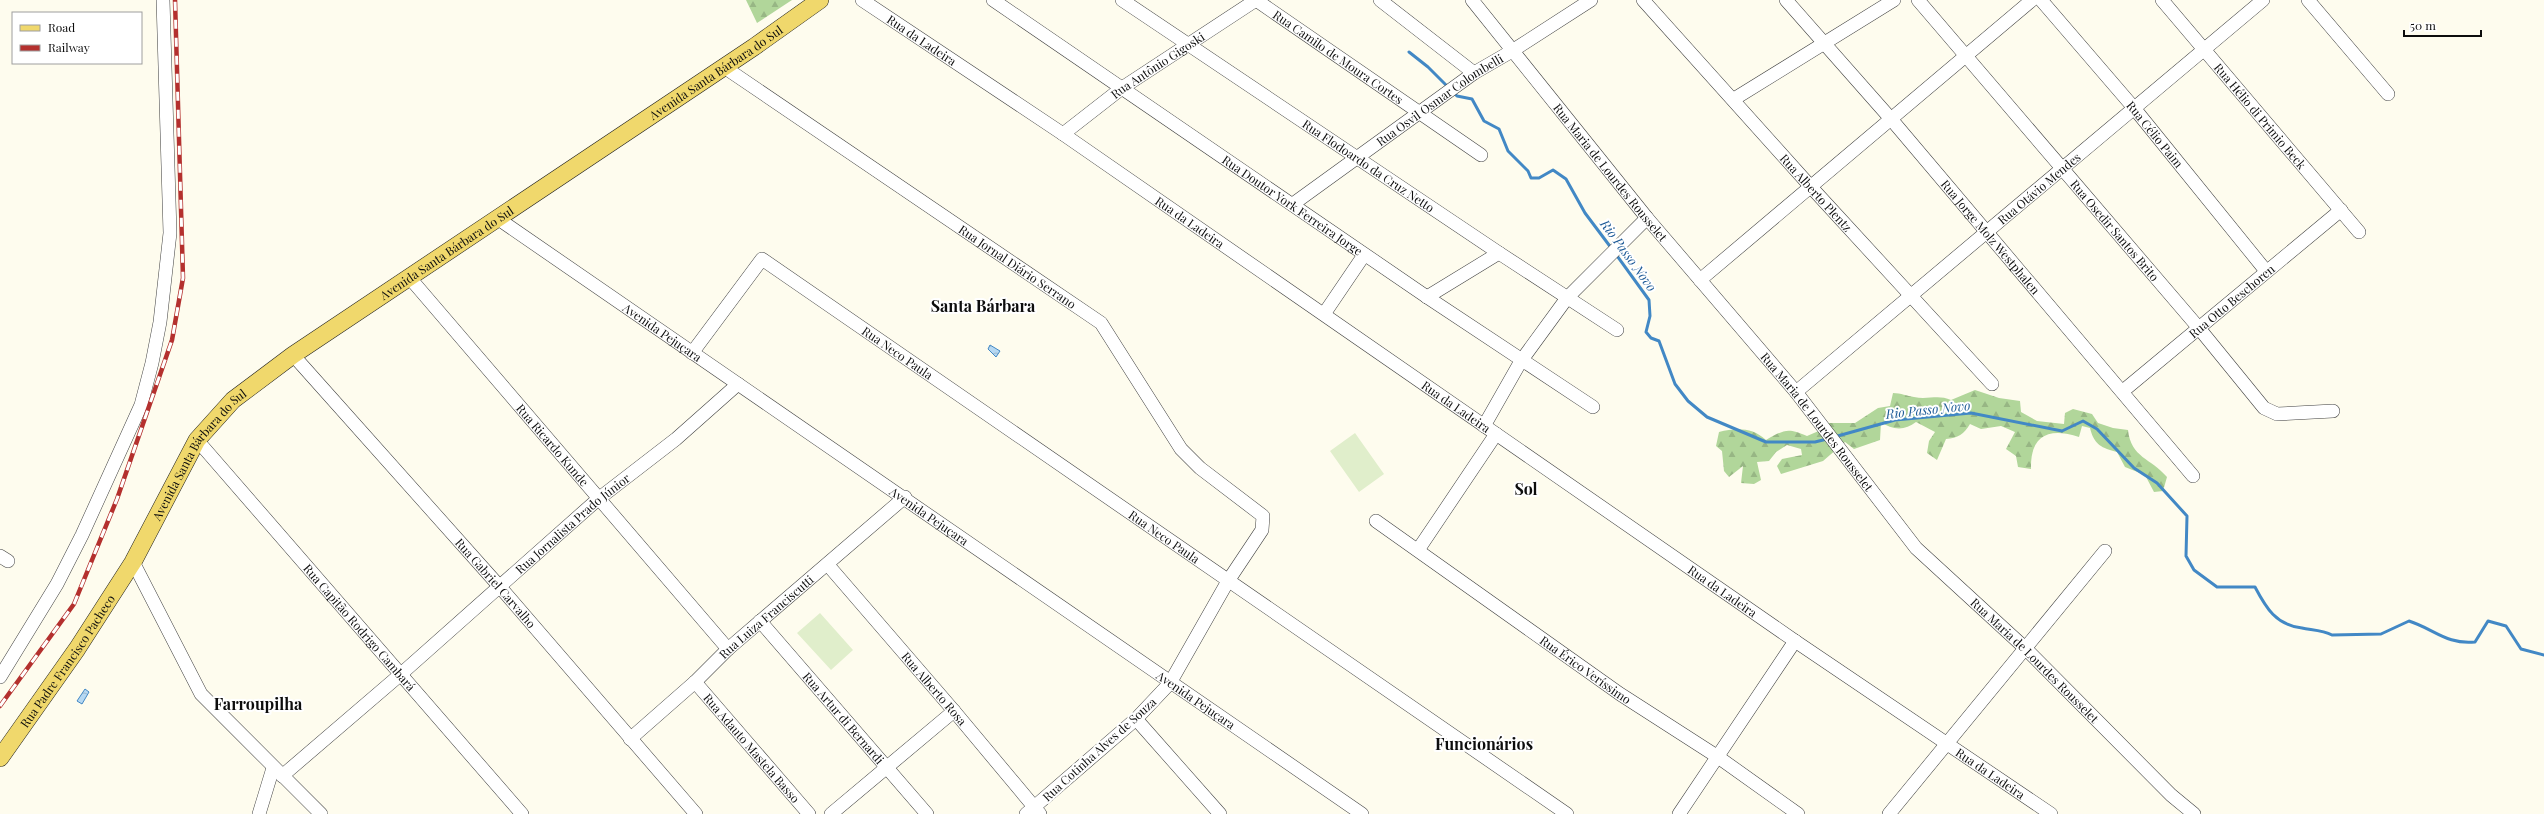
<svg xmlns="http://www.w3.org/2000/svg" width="2544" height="814" viewBox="0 0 2544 814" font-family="'Playfair Display',serif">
<defs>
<pattern id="forest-firs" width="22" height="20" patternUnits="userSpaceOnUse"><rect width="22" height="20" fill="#b1d69a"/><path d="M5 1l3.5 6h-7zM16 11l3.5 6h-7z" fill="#97b684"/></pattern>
<pattern id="water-waves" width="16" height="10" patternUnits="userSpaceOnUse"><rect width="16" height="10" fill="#b6d8f2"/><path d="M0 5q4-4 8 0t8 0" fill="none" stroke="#9bb8ce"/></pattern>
</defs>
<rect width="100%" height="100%" fill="#fefcee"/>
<path fill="url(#forest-firs)" d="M746 0H792L757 23Z
M1975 390 1999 398 2020 401 2021 412 2037 421 2064 424 2065 413 2073 409 2092 414 2098 423 2113 428 2128 430C2131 458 2151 458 2167 477L2163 491 2154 492 2145 475 2125 467 2117 452C2102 448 2094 445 2090 428L2082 426 2079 437C2049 427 2030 435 2031 469L2018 467 2016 456 2006 449 2015 432 2001 426 1981 429 1970 424C1964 434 1958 438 1946 439L1937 460 1927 453 1929 441 1935 432 1916 422C1905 431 1892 430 1881 422L1880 440 1854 449 1845 442 1823 461 1781 474 1777 466 1782 459 1802 455 1801 449 1787 445 1776 452 1769 461 1757 462 1761 480 1754 484 1741 483 1743 466 1729 477 1724 471 1722 451 1716 446 1719 432C1736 428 1752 427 1766 440 1784 430 1787 427 1807 436L1821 430 1828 423H1855L1878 408 1890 406 1893 393C1901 393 1907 396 1914 397 1928 400 1938 394 1951 400Z"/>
<path fill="#e0eecb" d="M1355 433 1384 474 1359 492 1330 451Z
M820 613 853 650 831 670 797 633Z"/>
<path fill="url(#water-waves)" stroke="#4288c5" d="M990 345 1000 351 996 357 988 349Z
M85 689 89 692 82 704 77 701Z"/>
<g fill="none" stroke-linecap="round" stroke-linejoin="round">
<path stroke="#4288c5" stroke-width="3" d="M1409 52 1428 67 1448 87
M1453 92 1457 96 1472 99 1484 121 1499 129 1508 151 1528 171 1531 178H1539L1553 170 1566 179 1585 213 1612 249
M1615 253 1649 300 1650 316 1646 332 1651 338 1659 341 1675 384 1688 401 1707 417 1766 442H1815L1827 439
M1834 437 1895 420 1971 413 2062 431 2083 421 2097 429 2134 468 2157 483 2187 516 2186 556 2194 570 2217 587H2255C2266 608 2276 625 2302 628 2312 630 2323 630 2332 635L2381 634 2409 621C2434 629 2447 645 2475 642L2488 621 2506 626 2521 649 2544 655"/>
<defs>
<g id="minor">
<path id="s1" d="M862 0 1063 134 1795 641 2051 814"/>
<path id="s2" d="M993 0 1427 297 1593 407"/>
<path id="s3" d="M1122 0 1499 253 1617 330"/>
<path id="s4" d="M1256 0 1481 155"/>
<path d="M1380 0 1474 73"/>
<path id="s5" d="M1472 0 1647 218 1796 392 1916 548 2025 648 2171 795 2194 814"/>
<path id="s6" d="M1643 0 1811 187 1992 384"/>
<path id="s7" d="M1786 0 1891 119 2193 476"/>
<path id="s8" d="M1918 0 2198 327 2264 408 2277 414 2333 411"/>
<path id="s9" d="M2041 0 2134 108 2266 271"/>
<path id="s10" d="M2162 0 2359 232"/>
<path d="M2308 0 2388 94"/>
<path id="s11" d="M724 67 1101 323 1181 449 1200 468 1263 516 1262 530 1228 581 1170 683 1136 719 1026 814"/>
<path d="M1734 99 1894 0"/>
<path id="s12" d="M1063 134 1122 88 1256 0"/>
<path id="s13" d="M1293 204 1474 73 1512 51 1591 0"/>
<path id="s14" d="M497 218 1362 814"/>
<path id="s15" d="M409 277 728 649"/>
<path d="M1700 280 2032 0"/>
<path d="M1427 297 1499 253"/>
<path d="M1324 314 1364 255"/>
<path id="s16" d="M692 353 762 259 1567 814"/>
<path id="s17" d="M293 355 500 587 696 814"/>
<path id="s18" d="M2123 391 2341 210"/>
<path id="s19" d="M1796 392 2263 0"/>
<path d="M1484 426 1521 361 1567 298 1647 218"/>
<path id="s20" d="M197 440 522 814"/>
<path id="s21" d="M1376 521 1620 694 1718 757 1798 814"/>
<path d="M1418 550 1496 434"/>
<path d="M0 556 8 561"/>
<path d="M133 562 201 694 321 814"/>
<path id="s22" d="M828 565 954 711 1040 814"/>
<path id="s23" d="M760 621 927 814"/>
<path d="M0 677 57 584 82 535 141 405 152 363 160 322 170 233 163 0"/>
<path id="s24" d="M695 682 809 814"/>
<path d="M1136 719 1220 814"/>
<path id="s25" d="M630 739 695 682 728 649 905 497"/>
<path id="s26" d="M282 776 401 674 597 500 676 439 738 384"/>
<path d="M259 814 273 768"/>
<path d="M831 814 954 711"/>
<path d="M1679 814 1795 641"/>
<path d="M1889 814 2105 551"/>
</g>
<g id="major">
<path id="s27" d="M0 758 77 649 133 562 197 440 233 400 293 355 754 47 820 0"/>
</g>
</defs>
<use href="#minor" stroke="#404040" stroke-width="14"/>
<use href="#major" stroke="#1e1e1e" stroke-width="18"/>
<use href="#minor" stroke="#fff" stroke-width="13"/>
<use href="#major" stroke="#f0d86c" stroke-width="17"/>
<defs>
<path id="rail" d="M0 706 74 604 117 499 172 340 183 278 175 0"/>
</defs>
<use href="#rail" stroke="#b4302e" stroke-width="4.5"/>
<use href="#rail" stroke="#fff" stroke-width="3" stroke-dasharray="9" stroke-linecap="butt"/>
</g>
<g text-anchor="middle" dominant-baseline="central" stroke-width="4" stroke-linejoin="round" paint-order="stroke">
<g font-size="12" fill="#0d0d0d" stroke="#fff">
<text stroke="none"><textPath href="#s1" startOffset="72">Rua da Ladeira</textPath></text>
<text stroke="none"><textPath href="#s4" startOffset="100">Rua Camilo de Moura Cortes</textPath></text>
<text stroke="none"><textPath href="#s12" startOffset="117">Rua Antônio Gigoski</textPath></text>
<text stroke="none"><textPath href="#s27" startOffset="1012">Avenida Santa Bárbara do Sul</textPath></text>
<text stroke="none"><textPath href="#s13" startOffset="180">Rua Osvil Osmar Colombelli</textPath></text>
<text stroke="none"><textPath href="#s10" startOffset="152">Rua Hélio di Primio Beck</textPath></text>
<text stroke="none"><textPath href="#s9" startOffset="176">Rua Célio Paim</textPath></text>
<text stroke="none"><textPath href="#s3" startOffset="297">Rua Flodoardo da Cruz Netto</textPath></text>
<text stroke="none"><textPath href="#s5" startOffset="221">Rua Maria de Lourdes Rousselet</textPath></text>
<text stroke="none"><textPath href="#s19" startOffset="317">Rua Otávio Mendes</textPath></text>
<text stroke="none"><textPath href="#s6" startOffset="259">Rua Alberto Plentz</textPath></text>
<text stroke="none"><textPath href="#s2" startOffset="363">Rua Doutor York Ferreira Jorge</textPath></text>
<text stroke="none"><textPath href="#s1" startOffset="396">Rua da Ladeira</textPath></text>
<text stroke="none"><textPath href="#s8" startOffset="303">Rua Osedir Santos Brito</textPath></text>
<text stroke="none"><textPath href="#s7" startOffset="313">Rua Jorge Molz Westphalen</textPath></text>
<text stroke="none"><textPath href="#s27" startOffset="688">Avenida Santa Bárbara do Sul</textPath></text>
<text stroke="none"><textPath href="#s11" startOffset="355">Rua Jornal Diário Serrano</textPath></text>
<text stroke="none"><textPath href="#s18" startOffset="141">Rua Otto Beschoren</textPath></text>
<text stroke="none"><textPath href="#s14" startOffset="201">Avenida Pejuçara</textPath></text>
<text stroke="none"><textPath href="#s16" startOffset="282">Rua Neco Paula</textPath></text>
<text stroke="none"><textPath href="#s1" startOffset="720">Rua da Ladeira</textPath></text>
<text stroke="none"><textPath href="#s5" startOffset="545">Rua Maria de Lourdes Rousselet</textPath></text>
<text stroke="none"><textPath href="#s15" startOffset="221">Rua Ricardo Kunde</textPath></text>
<text stroke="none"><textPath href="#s27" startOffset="364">Avenida Santa Bárbara do Sul</textPath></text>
<text stroke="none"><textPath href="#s14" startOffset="525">Avenida Pejuçara</textPath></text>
<text stroke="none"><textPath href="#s26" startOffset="385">Rua Jornalista Prado Júnior</textPath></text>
<text stroke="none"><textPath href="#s16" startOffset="606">Rua Neco Paula</textPath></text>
<text stroke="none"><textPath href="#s17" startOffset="305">Rua Gabriel Carvalho</textPath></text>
<text stroke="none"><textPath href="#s1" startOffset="1044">Rua da Ladeira</textPath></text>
<text stroke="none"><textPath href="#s25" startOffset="183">Rua Luiza Franciscutti</textPath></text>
<text stroke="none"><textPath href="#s20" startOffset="248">Rua Capitão Rodrigo Cambará</textPath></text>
<text stroke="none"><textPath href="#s27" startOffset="118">Rua Padre Francisco Pacheco</textPath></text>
<text stroke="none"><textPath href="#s5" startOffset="869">Rua Maria de Lourdes Rousselet</textPath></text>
<text stroke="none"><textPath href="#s21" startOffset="257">Rua Érico Veríssimo</textPath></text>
<text stroke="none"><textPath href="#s22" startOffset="163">Rua Alberto Rosa</textPath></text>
<text stroke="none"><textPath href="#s14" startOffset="849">Avenida Pejuçara</textPath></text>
<text stroke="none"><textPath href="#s23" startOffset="128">Rua Artur di Bernardi</textPath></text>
<text stroke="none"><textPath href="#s24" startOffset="87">Rua Adauto Mastela Basso</textPath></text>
<text transform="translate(1099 749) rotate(-42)">Rua Cotinha Alves de Souza</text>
<text stroke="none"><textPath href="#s1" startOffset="1368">Rua da Ladeira</textPath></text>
</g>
<g font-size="13" font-style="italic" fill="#1e5b97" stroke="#fff">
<text transform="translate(1629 255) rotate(54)">Rio Passo Novo</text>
<text transform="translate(1928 409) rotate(-6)">Rio Passo Novo</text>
</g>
<g font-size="16" font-weight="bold" fill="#0d0d0d" stroke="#fff">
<text x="983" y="305">Santa Bárbara</text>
<text x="1526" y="488">Sol</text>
<text x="258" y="703">Farroupilha</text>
<text x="1484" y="743">Funcionários</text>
</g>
</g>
<rect x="12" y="12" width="130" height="52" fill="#ffffff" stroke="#9e9e9e"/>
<rect x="20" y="25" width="20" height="6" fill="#f0d86c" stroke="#9e9e9e"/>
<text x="48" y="32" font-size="12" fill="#0d0d0d">Road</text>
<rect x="20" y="45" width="20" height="6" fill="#b4302e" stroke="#9e9e9e"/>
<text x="48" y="52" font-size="12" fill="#0d0d0d">Railway</text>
<path d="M2404 30v6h77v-6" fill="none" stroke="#0d0d0d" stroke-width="2"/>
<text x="2410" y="30" font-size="12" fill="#0d0d0d" stroke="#ffffff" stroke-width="3" paint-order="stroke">50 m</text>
</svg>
